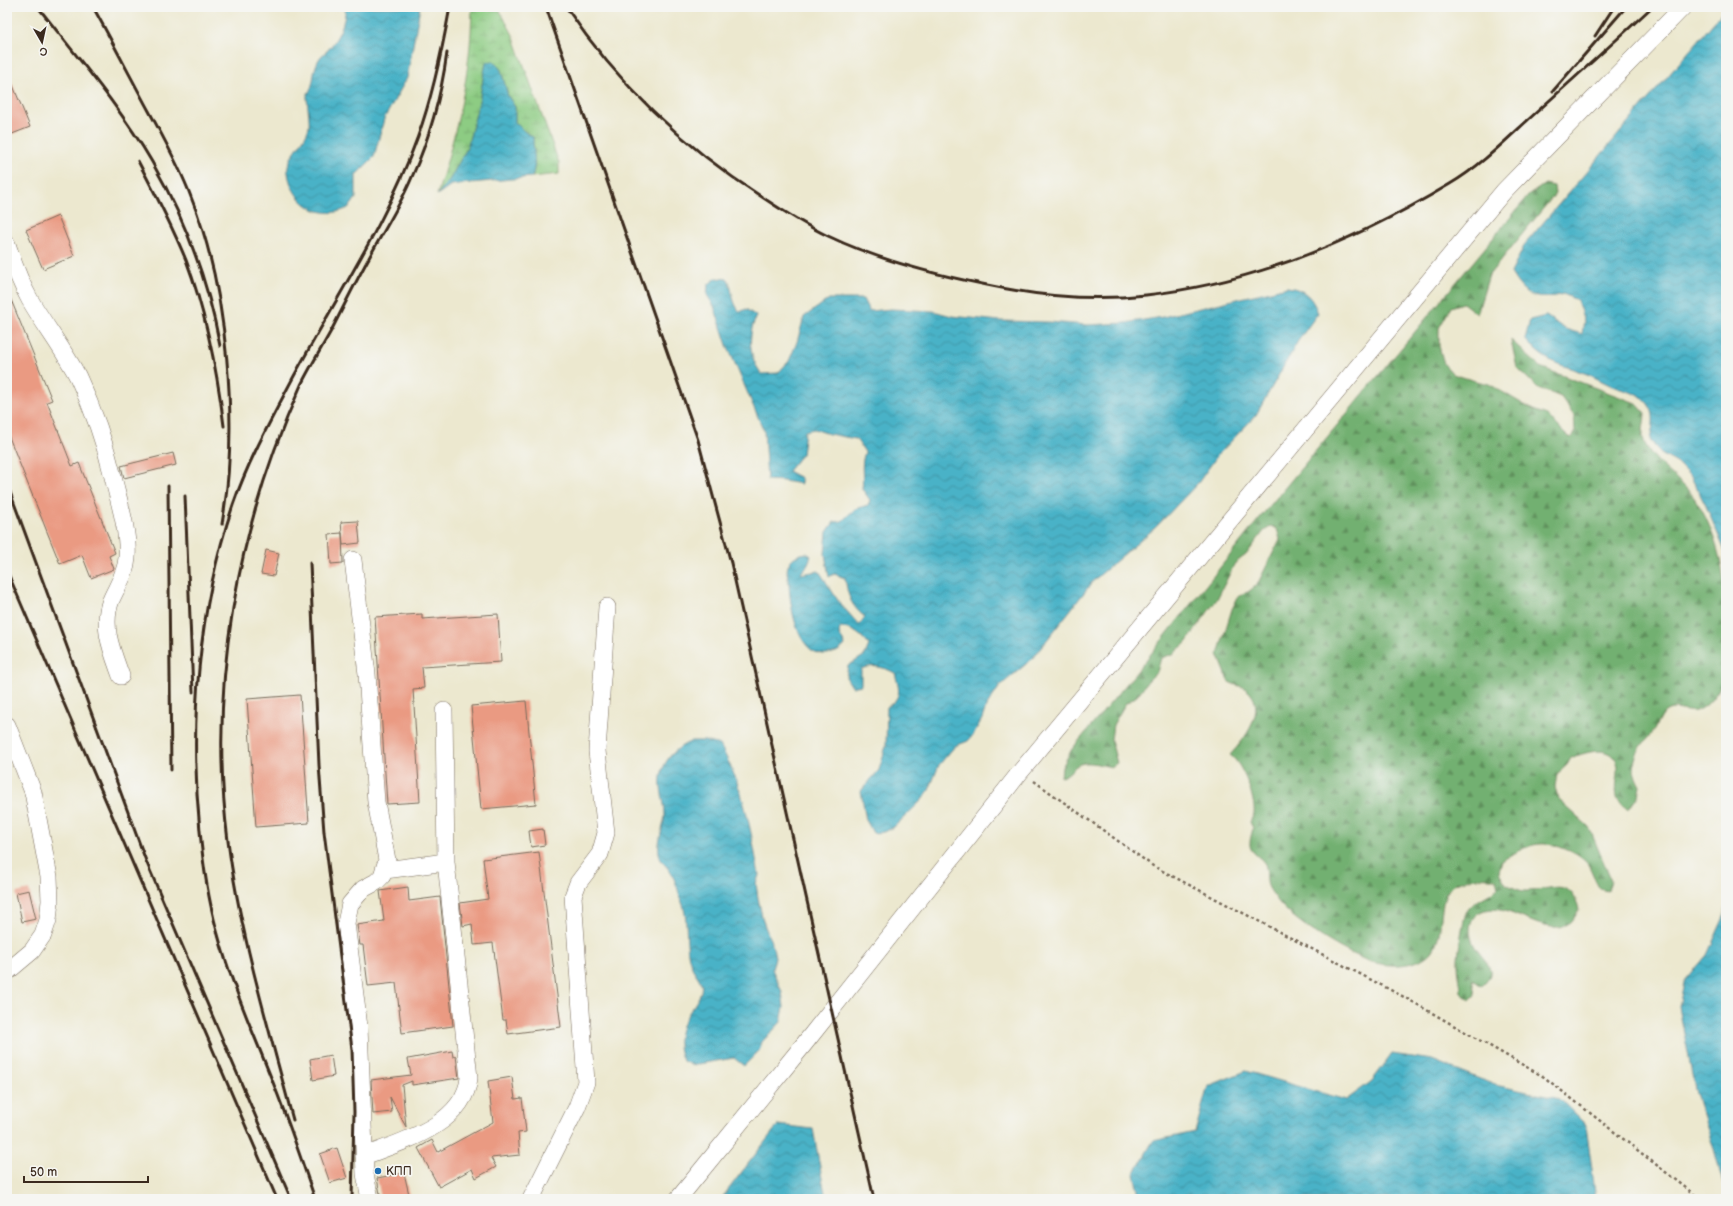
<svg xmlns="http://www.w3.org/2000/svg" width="1733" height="1206" viewBox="0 0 1733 1206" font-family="'Balsamiq Sans',sans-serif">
<defs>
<pattern id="forest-firs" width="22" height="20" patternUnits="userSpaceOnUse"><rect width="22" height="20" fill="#72b071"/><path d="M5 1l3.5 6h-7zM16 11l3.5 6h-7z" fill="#5f8f5c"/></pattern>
<pattern id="wetland-marsh" width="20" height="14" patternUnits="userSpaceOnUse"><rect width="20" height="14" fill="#8dcc83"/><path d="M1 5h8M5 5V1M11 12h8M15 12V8" fill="none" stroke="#7baf71"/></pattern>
<pattern id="water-waves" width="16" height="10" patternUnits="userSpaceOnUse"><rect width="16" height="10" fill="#49b2c7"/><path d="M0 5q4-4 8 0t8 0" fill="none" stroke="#3e91a1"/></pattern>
</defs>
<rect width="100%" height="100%" fill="#f6f6f2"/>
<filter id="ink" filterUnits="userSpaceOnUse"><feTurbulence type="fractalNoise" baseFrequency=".025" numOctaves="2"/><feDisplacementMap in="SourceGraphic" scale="8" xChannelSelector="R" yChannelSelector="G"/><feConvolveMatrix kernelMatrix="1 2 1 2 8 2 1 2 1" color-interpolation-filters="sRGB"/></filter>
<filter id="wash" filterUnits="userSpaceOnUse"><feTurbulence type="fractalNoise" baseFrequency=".012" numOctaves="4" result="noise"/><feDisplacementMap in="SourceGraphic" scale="16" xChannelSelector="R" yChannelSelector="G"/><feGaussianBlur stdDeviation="0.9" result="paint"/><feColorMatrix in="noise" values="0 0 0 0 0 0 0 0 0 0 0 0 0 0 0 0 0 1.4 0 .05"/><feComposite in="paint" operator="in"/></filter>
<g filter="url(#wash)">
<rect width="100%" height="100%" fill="#ece8cf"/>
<path fill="url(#forest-firs)" stroke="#566d48" d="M1545 184 1554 186 1555 194 1489 275 1477 314 1463 303 1451 307 1439 328V346L1444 364 1453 374 1472 380 1489 384 1533 410 1547 415 1571 439 1575 431 1574 416 1561 397 1538 388 1517 368 1511 340 1540 367 1636 403 1645 413C1645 421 1642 430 1643 437 1646 458 1683 480 1695 499 1727 546 1730 615 1726 670 1725 683 1709 709 1695 711 1686 713 1673 705 1665 712 1660 716 1657 725 1654 730 1639 749 1626 761 1640 786L1638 796 1628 810C1625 807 1621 804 1619 801 1614 793 1617 782 1618 773 1620 742 1588 751 1571 758L1567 765 1557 774 1555 787 1558 799 1589 827 1611 880 1608 891 1600 889C1595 882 1591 867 1586 862 1580 856 1573 852 1565 849 1539 838 1525 846 1502 861L1499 872 1506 884C1512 887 1519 891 1526 891 1550 891 1570 875 1579 909 1577 913 1574 919 1571 922 1545 942 1508 898 1480 912 1468 918 1468 934 1474 945 1482 960 1501 969 1482 986L1472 979 1475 995 1470 1000 1461 993C1461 983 1458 975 1458 965 1457 959 1463 916 1467 911 1475 899 1489 897 1498 887L1496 879C1486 876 1461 878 1453 885 1436 899 1445 931 1434 948 1420 970 1382 968 1361 958 1339 949 1291 920 1277 900 1275 897 1271 892 1269 888 1265 881 1268 871 1265 864 1262 858 1254 855 1251 849 1248 843 1252 834 1253 828L1250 822C1251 820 1253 816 1254 814 1256 799 1242 763 1230 755 1244 740 1270 708 1246 689 1242 686 1234 685 1229 682L1218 654 1232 609 1239 595 1248 592 1257 585 1280 539 1277 529 1272 526 1264 531 1246 555 1235 563 1217 599 1186 643 1173 654 1161 658 1157 672 1147 682 1137 696 1125 704 1113 725 1111 740 1117 763 1111 767C1102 765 1089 761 1080 764 1072 767 1070 775 1061 777L1062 767 1072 749 1134 675 1263 514 1529 195Z"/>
<path fill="url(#wetland-marsh)" stroke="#647b50" d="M472 7H498L513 35 559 163V174L532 177C537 162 533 152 533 137L525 132 515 122V107L508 96 501 70 494 61 486 62 479 102 467 148 450 179 437 195C457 131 471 74 472 7Z"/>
<path fill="url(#water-waves)" stroke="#426e72" d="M345 7H420L407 78 384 119 374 157 356 175V198C353 202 350 208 346 209 318 221 292 201 288 173 285 157 307 141 309 126 310 120 307 103 307 95 316 83 311 75 318 61 320 56 325 53 328 50 337 40 347 20 345 7Z
M1726 8V558L1725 551 1706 506 1691 477 1677 463 1661 454 1650 440C1652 430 1656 416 1650 407 1641 392 1627 392 1612 386 1603 382 1595 377 1587 374 1558 363 1546 364 1525 339L1530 320 1546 316 1565 329 1582 334 1584 321 1577 300 1563 294C1536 302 1525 297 1511 273L1525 244Z
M494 61 501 70 508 96 515 107V122L525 132 533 137C533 152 537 162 532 177L451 185 437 195 450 179 467 148 479 102 486 62Z
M716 278 728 279C733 291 731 301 740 312L746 309 756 316C754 323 751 329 751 335 749 348 753 364 762 374L778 373 789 361 797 342 804 317 829 299H863L869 311 891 309 933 311 952 316 1000 321 1048 322 1088 325 1125 323 1163 317 1287 287C1305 289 1312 297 1318 313L1298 341 1256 415 1217 456 1198 483 1156 527 1094 580 1032 659 1000 686 986 707 982 719 973 735 968 741 955 746 939 765 929 790 922 800 893 828 883 832 873 833 866 820 861 791 879 770 886 746 887 707C903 697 899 689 895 673 884 667 872 664 861 669V685L852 687 846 677 848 666 865 655 869 645C861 635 853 628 840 628L839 633 845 645C839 652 833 654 824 654 797 654 790 605 789 584 788 578 786 571 788 566 791 557 798 554 807 553L811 556 807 566 800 574 819 571 839 602 859 625 865 617C850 605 848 596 845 578L834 574 829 577 825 554 827 532 834 522 842 521 855 509 868 505 870 500 862 489C864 475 860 466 865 452L856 439 829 434 814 429 805 431 802 454 788 471 801 478V484L784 481 767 480 764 431 727 345 714 306 707 295 708 285Z
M692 741H705L720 745C744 789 750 826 759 875L756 884 758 898 763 921 773 947 775 957 772 969 782 992 784 1007 781 1022 762 1042 759 1051 744 1066 734 1058 692 1065 683 1061C666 1021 707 1003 701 983 699 977 693 971 691 965 684 946 689 924 683 905 679 895 676 880 670 871 666 865 660 862 659 853 657 841 664 827 665 815 665 805 662 797 661 788 658 766 672 749 692 741Z
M1726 907V1195L1714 1149 1696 1094 1679 1007 1684 982 1707 955 1723 919Z
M1392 1054 1432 1060 1495 1085 1560 1099 1586 1125 1596 1199H1140L1134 1174 1153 1141 1195 1132 1208 1086 1246 1071 1346 1100 1372 1081Z
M778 1125 813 1129 826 1199H721Z"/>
<g id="blocks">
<path fill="#ea9a82" d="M7 71 30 127 7 136Z
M58 216 74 256 43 269 26 230Z
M7 290 52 400 47 402 72 466 79 463 115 553 109 556 114 569 91 578 82 555 60 564 7 432Z
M173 453 176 465 124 478 121 466Z
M358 521 360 543 343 545 341 522Z
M342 533 343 563 331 564 329 534Z
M266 550 279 553 274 576 261 574Z
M422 614V619L498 614 501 662 422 667 424 688 413 689 420 802 387 804 375 617Z
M300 695 309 823 256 827 247 699Z
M526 701 536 804 481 809 471 706Z
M543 829 545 845 531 847 529 831Z
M539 852 561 1027 508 1034 506 1020H503L493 943 474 945 472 924 463 926 460 903 488 899 483 859Z
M408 887 409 901 440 897 453 1026 402 1033 396 983 368 986 363 945H360L357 925 384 921 380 891Z
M29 890 36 919 22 922 16 893Z
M452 1051 453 1057 456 1056 459 1078 412 1085V1081L402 1085 406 1127 390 1097 392 1112 373 1114 371 1080 411 1075 408 1059Z
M331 1055 334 1076 313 1080 310 1059Z
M512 1077 515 1099 522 1098 526 1132 518 1133 520 1155 491 1158 496 1167 476 1178 472 1169 439 1187 418 1148 432 1140 438 1152 493 1122 488 1081Z
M337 1148 347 1178 330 1183 320 1154Z
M404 1173 410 1199H381L377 1178Z"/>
</g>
</g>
<g filter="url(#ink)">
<use href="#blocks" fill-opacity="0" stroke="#796c5c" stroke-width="1"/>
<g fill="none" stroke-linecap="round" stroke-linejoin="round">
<defs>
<path id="minor" d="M7 244C13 263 20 282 30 300 45 326 64 350 78 377 93 409 105 443 113 477 119 502 129 532 127 558 126 574 117 586 111 600 101 626 112 651 121 676
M353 560 367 674 376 802 387 860 382 876 376 882 363 889 350 904 346 923 359 1027 365 1174 370 1199
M7 725 33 792 49 877 50 901 48 920 43 935 32 951 7 972
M385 870 446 862
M364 1156C401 1142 464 1125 469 1078L446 862 444 711
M531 1199 577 1107 586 1082 573 896 578 883 600 854 606 833 597 751 607 607
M678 1199 805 1043 1021 771 1504 191 1683 7"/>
</defs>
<use href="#minor" stroke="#796c5c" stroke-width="18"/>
<path stroke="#796c5c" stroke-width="2.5" stroke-dasharray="3 3" stroke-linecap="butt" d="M1034 781 1153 866 1404 997 1544 1077 1700 1199"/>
<use href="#minor" stroke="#fff" stroke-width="17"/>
<path stroke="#3b2a1e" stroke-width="3" d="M38 7C77 57 120 107 152 162 185 219 208 281 220 346
M93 7C112 41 130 76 149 111 164 139 180 167 191 197 228 289 239 427 222 524
M546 7 698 440 731 563 874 1199
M566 7C618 84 684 147 762 197 783 211 805 225 828 236 878 260 932 274 987 285 1038 296 1093 301 1146 295 1254 283 1357 240 1450 184 1479 167 1504 142 1529 119 1570 82 1611 45 1652 7
M1595 36 1614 7
M1553 91 1626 7
M138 161C155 193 172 226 186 260 206 313 217 370 224 426
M7 484 146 861 291 1199
M168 486 171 770
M185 496 193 692
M310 563 319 765 324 832 352 1049 354 1112 352 1199
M7 571 277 1199
M293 1120C269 1028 240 935 228 841 208 686 237 527 301 385 310 367 321 349 331 331 344 306 356 281 370 256 384 230 401 204 412 177 430 137 441 96 447 53
M315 1199C302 1161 289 1123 274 1085 254 1034 231 984 217 931 208 898 203 864 200 831 189 722 198 609 233 505 246 467 265 431 284 395 328 309 385 228 418 136 433 95 442 51 450 7"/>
</g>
</g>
<circle fill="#1f6fb2" stroke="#f6f6f2" stroke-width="1.5" cx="378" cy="1171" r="4"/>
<g text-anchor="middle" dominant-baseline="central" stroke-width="3.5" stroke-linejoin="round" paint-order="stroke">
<g font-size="12" fill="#3b2a1e" stroke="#f6f6f2" text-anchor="start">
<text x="386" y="1171">КПП</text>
</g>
</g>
<rect width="1733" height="1206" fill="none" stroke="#f6f6f2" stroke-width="24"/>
<g transform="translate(42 42) rotate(171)" stroke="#f6f6f2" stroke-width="3" paint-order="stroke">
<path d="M0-3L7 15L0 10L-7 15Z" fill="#3b2a1e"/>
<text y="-6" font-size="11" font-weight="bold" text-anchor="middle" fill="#3b2a1e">С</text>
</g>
<path d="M24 1176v6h124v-6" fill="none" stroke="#3b2a1e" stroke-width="2"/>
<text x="30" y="1176" font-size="12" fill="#3b2a1e" stroke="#f6f6f2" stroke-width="3" paint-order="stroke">50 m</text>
</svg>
